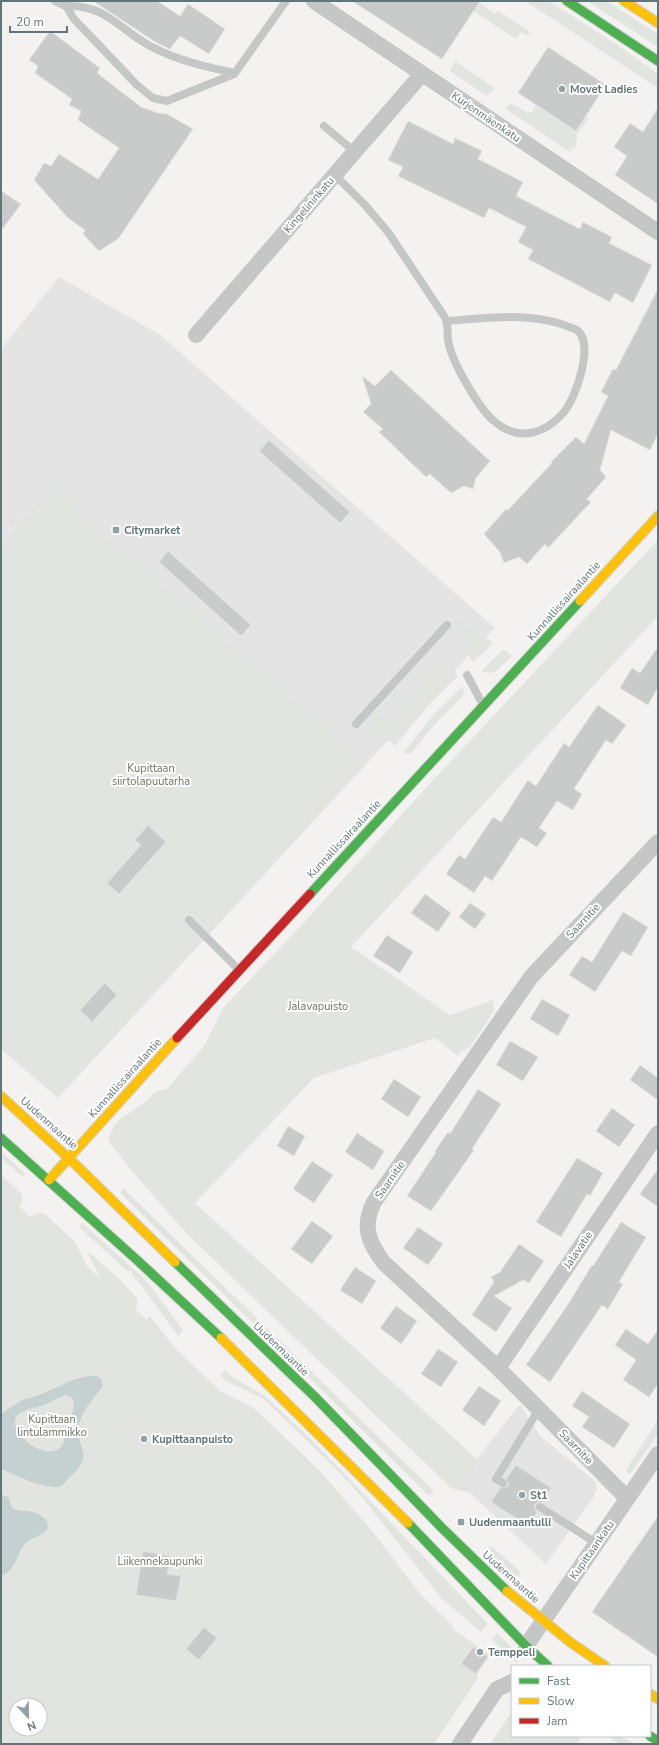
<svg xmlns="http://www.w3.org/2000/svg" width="659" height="1745" viewBox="0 0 659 1745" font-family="'Nunito Sans',sans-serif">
<rect width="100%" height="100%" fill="#f3f2f1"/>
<path fill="#e3e4e3" d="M59 277 159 334 495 628 368 762 50 485 1 543V349Z
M520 1404 540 1436 595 1481 597 1489 594 1496 546 1564 470 1493 477 1459Z"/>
<path fill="#e2e4df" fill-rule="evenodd" d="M525 1H549L616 44 658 74V88Z
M587 1H606L658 34V47Z
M479 2 495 14 498 11 530 32 527 36 521 32 516 39 479 15 473 11Z
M455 61 495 88 487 96 450 71Z
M510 103 528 113 532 112 536 105 576 131 586 116 589 118 577 134 576 146 570 152 506 109Z
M50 485 368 762 58 1098 1 1049V544Z
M658 540V616L351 947 450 1015 493 1000 494 1011 470 1047 461 1052 458 1056 435 1038 314 1078 195 1203 477 1459 470 1493 451 1488 186 1233 130 1169 108 1140 114 1125 119 1120 148 1100 155 1092 167 1089 204 1046 223 1008 298 929 423 791Z
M454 619 493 642 485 652 472 662 462 640Z
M447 640 457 677 428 706 395 746 371 725C369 720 371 717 375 713L385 722 444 656 434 646 441 641Z
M503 650 506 651 512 656 495 672 489 673 481 671Z
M463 686 464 693 462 697 435 724 412 752 410 754 403 753 435 713Z
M1 1152 25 1173 23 1177 1 1158Z
M1 1175 22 1194V1203L19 1206 30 1217 40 1213H44L75 1242 87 1266 101 1279 87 1252 91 1254 117 1277 138 1299 136 1310 147 1320 149 1315 175 1348 220 1391 254 1408 320 1471 373 1532 421 1595 453 1626V1629L490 1655 477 1674 478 1678 434 1744H1ZM16 1705H40V1729H16Z
M123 1188 434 1491 429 1496 343 1411 120 1193Z
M82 1223 146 1280 183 1330 178 1336 141 1285 132 1275 131 1271H127L79 1227Z
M225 1370 231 1376 265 1396 311 1439 488 1624 481 1632 442 1599 362 1497 338 1471 264 1399 228 1382 220 1376Z
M658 1420V1434L631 1473H629L626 1470Z
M491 1546 521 1572 517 1577 486 1551Z
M497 1633 521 1657 517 1663 492 1640Z
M512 1712V1736H582L577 1744H490Z
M607 1736H620L634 1744H620Z"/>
<path fill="#c5d0d0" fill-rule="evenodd" d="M88 1376H97L101 1379 103 1386C95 1396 80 1414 79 1426 76 1451 96 1453 70 1477 66 1480 64 1485 59 1487 36 1487 22 1477 1 1469V1414L22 1400 37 1396 73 1380ZM66 1395 72 1398C77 1407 70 1418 66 1426 62 1433 67 1441 61 1447 42 1465 0 1424 20 1413 27 1409 36 1408 43 1405 51 1403 58 1397 66 1395Z
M1 1495 8 1497 12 1508C19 1512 25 1510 32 1512 38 1513 42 1517 47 1520L48 1528C42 1538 30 1536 23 1546 16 1557 15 1571 1 1576Z"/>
<path fill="#c9cbca" stroke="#e2e2e1" d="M93 1H157L180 16 188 4 225 29 209 54 180 36 170 49 157 43Z
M352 1H480L442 59Z
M50 31 100 68 97 73 141 107 158 113 167 114 193 129 118 239 99 251 83 234 85 230 68 218 34 180 44 163 51 166 59 154 98 179 119 148 78 120 81 111 69 105 72 99 35 73 38 66 29 60Z
M548 47 606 85 576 131 518 93Z
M658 108V204L615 175 627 156 614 147 630 123 643 132Z
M408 121 453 144 455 138 482 151 478 159 523 182 516 196 580 229 583 222 612 237 609 243 652 265 633 303 615 293 610 302 528 259 533 250 518 242 526 227 489 208 484 218 398 176 403 167 388 160Z
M1 191 21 204 1 231Z
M658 289V434L650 450 611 430 600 470 606 477 587 499 591 502 548 548 545 544 527 564 519 557 504 563 500 552 484 534 506 509 508 510 552 463 551 462 576 437 584 444 608 396 601 392 613 369 616 370Z
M391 370 490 461 476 478 473 489 464 486 451 493 430 474 426 477 379 432 383 429 363 412 371 404 362 376 375 386Z
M269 440 350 512 340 523 259 451Z
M168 551 251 625 241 636 159 562Z
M658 647V687L648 705 620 688 632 668 640 673Z
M598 705 626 725 612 744 606 740 574 789 582 794 573 810 557 801 539 828 547 833 537 847 521 837 492 881 485 876 474 893 446 874 459 855 465 859 493 817 501 822 528 780 536 786 564 743 569 747Z
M148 825 166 842 119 894 107 883 141 845 135 840Z
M425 894 451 913 438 932 411 913Z
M470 903 486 914 475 929 459 917Z
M623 912 648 927 631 956 622 951 595 992 569 975 582 956 592 962Z
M387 935 413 952 400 973 373 956Z
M105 983 117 995 92 1022 80 1010Z
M542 999 570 1015 558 1036 530 1019Z
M510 1041 538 1057 523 1081 496 1065Z
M640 1065 658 1078V1100L630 1080Z
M394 1079 421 1097 408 1117 381 1099Z
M478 1089 501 1104 472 1149 474 1150 431 1211 407 1196 436 1152 435 1151 448 1132 450 1134Z
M612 1108 635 1125 619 1147 596 1131Z
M288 1126 305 1136 294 1156 277 1146Z
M357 1133 384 1151 373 1170 345 1152Z
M577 1158 603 1173 590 1196 587 1194 561 1237 536 1222Z
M312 1161 333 1175 314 1203 293 1189Z
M658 1169V1207L640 1194Z
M312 1221 333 1236 312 1264 291 1249Z
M621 1222 646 1237 619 1282 623 1284 608 1309 602 1305 550 1382 526 1365 567 1306 592 1265 593 1266Z
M418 1227 443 1244 428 1265 403 1248Z
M519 1244 544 1261 529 1283 523 1280 494 1296 512 1308 496 1332 472 1315 494 1282 491 1277 500 1272Z
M355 1267 376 1281 362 1304 340 1290Z
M396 1306 417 1321 401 1344 380 1328Z
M626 1329 648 1344 658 1330V1384L649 1397 623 1380 636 1360 615 1345Z
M438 1349 458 1362 441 1387 421 1374Z
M479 1386 501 1401 484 1426 462 1410Z
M582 1391 630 1424 614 1448 582 1427 589 1417 572 1406Z
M516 1465 551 1488 543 1502H538L535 1504V1509L537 1512 528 1526 491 1502 500 1488H503L508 1486V1483L506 1479Z
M658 1516V1657L592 1612Z
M143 1551 171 1556 167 1574 181 1576 176 1601 136 1595Z
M204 1627 217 1638 199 1660 186 1649Z
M473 1647 488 1657 476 1674 461 1664Z"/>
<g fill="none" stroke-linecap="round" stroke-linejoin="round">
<defs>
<path id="fast" d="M567 1 658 61
M310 894 580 601
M1 1138 137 1260 221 1338
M175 1262 315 1397 442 1528 507 1591
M408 1523 526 1646 548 1666
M650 1736 658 1741"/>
<path id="slow" d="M624 1 658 23
M580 601 658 516
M1 1096 76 1165 175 1262
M49 1180 177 1038
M221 1338 408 1523
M507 1591 570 1642 605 1666
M650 1694 658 1699"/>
<path id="jam" d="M177 1038 310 894"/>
</defs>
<use href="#fast" stroke="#cecfcf" stroke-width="11"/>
<use href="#slow" stroke="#cecfcf" stroke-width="11"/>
<use href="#jam" stroke="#cecfcf" stroke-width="11"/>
<path stroke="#c5c7c7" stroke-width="8" d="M55 1 66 6 74 19 137 85 153 98 167 101 234 74
M66 6C105 4 119 29 150 46 176 60 206 67 235 73L286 1
M324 126 355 152
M335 175 365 205 388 232 444 316C450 325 446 335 449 345 454 365 479 409 495 422 519 442 545 434 564 412 576 398 594 345 578 331 575 328 568 327 564 325 526 312 487 318 447 321
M467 675 482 703
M356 724 447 625
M189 920 239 970
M503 1483 496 1479 539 1409
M540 1507 596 1543"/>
<path stroke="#c5c7c7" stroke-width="16" d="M314 1 658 232
M196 335 422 74
M498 1368 658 1133
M627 1498 498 1368 384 1263C368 1242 362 1226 374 1202L531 977 658 842
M526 1646 658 1454
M460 1744 497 1689 512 1682"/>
<use href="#fast" stroke="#4caf50" stroke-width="9"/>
<use href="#slow" stroke="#ffc107" stroke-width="9"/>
<use href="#jam" stroke="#c62828" stroke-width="9"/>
</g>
<g fill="#94a1a4" stroke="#fff" stroke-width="1.5">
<circle cx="562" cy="89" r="4"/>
<rect x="112" y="526" width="8" height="8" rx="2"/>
<circle cx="144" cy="1439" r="4"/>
<circle cx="522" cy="1495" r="4"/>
<rect x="457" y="1518" width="8" height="8" rx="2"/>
<circle cx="480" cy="1652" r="4"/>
</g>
<g text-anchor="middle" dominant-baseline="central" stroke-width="4" stroke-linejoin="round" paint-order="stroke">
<g font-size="11" font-weight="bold" fill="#61767a" stroke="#fff" text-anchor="start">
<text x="570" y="89">Movet Ladies</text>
<text x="124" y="530">Citymarket</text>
<text x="152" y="1439">Kupittaanpuisto</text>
<text x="530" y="1495">St1</text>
<text x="469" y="1522">Uudenmaantulli</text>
<text x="488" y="1652">Temppeli</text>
</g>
<g font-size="11" fill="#61767a" stroke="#fff">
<text transform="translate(486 117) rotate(34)">Kurjenmäenkatu</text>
<text transform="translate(309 205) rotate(-49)">Kingelininkatu</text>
<text transform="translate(564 601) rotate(-48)">Kunnallissairaalantie</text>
<text transform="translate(344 839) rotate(-47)">Kunnallissairaalantie</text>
<text transform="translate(583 921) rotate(-47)">Saarnitie</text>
<text transform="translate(125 1078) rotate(-48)">Kunnallissairaalantie</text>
<text transform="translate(49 1123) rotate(42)">Uudenmaantie</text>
<text transform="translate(390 1180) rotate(-55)">Saarnitie</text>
<text transform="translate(578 1250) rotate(-56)">Jalavatie</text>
<text transform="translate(281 1349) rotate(44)">Uudenmaantie</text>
<text transform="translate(576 1447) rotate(46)">Saarnitie</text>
<text transform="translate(592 1550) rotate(-55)">Kupittaankatu</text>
<text transform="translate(511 1577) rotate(42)">Uudenmaantie</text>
</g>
<g font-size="11" fill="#6d7764" stroke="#fff">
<text x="151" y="768">Kupittaan<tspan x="151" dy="13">siirtolapuutarha</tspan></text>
<text x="318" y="1006">Jalavapuisto</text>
<text x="52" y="1419">Kupittaan<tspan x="52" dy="13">lintulammikko</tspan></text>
<text x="160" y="1561">Liikennekaupunki</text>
</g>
</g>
<rect width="659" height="1745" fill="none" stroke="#61767a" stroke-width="4"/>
<rect x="511" y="1665" width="140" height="72" fill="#ffffff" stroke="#c0c8ca"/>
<rect x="519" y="1678" width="20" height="6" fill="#4caf50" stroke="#c0c8ca"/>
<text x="547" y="1685" font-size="12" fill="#61767a">Fast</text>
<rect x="519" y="1698" width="20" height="6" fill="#ffc107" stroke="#c0c8ca"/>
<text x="547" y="1705" font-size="12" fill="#61767a">Slow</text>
<rect x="519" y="1718" width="20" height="6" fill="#c62828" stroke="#c0c8ca"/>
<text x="547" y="1725" font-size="12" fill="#61767a">Jam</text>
<g transform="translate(28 1717) rotate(158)"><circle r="19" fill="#ffffff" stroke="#c0c8ca"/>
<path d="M0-3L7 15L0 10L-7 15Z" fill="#94a1a4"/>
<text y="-6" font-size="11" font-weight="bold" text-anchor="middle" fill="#61767a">N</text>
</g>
<path d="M10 26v6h57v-6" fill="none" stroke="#61767a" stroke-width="2"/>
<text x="16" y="26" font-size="12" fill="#61767a" stroke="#ffffff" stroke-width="3" paint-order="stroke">20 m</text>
</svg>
